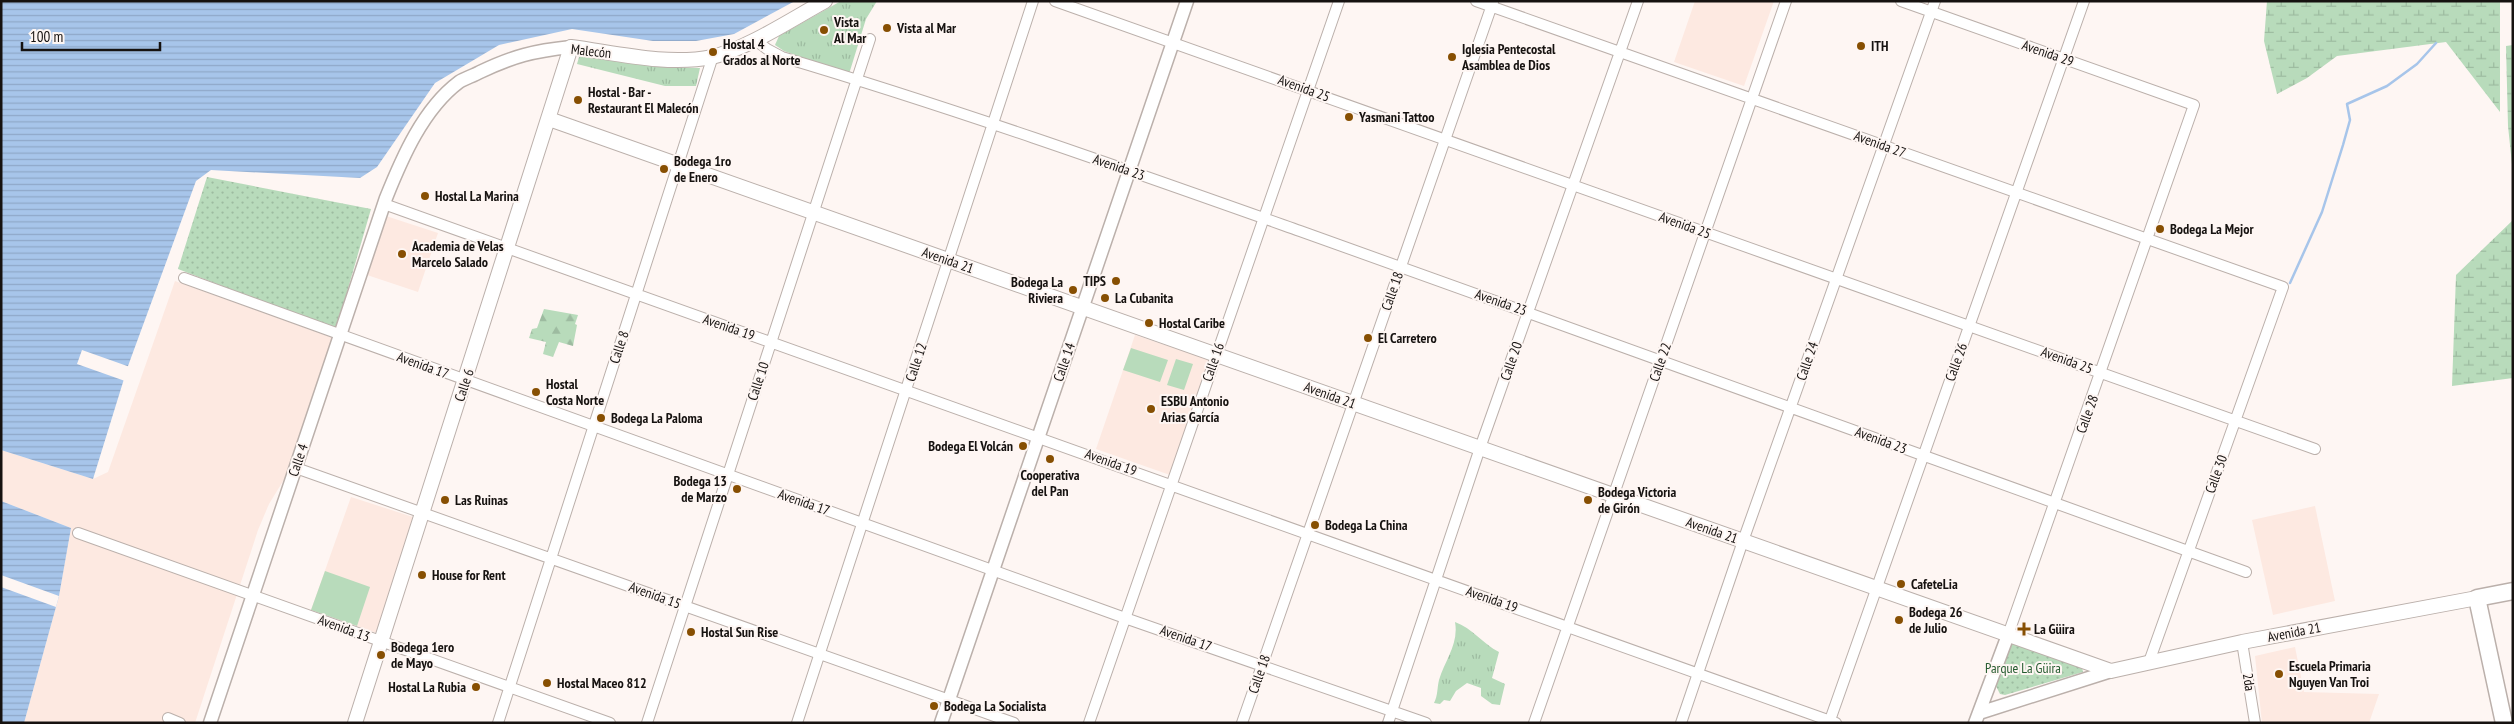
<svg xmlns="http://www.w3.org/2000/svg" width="2514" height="724" viewBox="0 0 2514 724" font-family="'PT Sans Narrow',sans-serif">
<defs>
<pattern id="grass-tufts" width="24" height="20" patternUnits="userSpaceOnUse" patternTransform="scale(1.25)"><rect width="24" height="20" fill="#b8dbbb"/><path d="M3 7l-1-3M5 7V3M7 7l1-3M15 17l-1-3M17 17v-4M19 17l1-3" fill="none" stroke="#9dbba0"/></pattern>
<pattern id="forest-firs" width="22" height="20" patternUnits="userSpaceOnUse" patternTransform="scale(1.25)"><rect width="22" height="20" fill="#b8dbbb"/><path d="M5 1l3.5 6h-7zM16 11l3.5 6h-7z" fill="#9dbba0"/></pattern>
<pattern id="wetland-marsh" width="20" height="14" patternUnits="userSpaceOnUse" patternTransform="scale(1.25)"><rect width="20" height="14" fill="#b8dbbb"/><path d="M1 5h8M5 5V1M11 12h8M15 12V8" fill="none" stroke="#9dbba0"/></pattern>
<pattern id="park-dots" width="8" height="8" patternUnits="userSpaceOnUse" patternTransform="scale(1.25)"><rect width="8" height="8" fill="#b8dbbb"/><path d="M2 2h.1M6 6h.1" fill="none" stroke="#9dbba0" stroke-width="1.8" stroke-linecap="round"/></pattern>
<pattern id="water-rules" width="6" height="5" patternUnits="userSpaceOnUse" patternTransform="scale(1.25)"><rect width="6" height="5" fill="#a7c5ea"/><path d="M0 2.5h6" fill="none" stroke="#8fa8c8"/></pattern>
</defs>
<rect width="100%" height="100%" fill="#fef6f3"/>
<path fill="#fde9e1" d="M1695 1H1774L1744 86 1674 62Z
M386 216 438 233 418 292 367 275Z
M175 281 333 338 288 473 269 504 258 530 195 723H24L59 596 71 528 1 501V450L93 479 108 472Z
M1135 335 1210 360 1170 475 1096 449Z
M351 497 413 517 377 633 311 610Z
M2315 506 2335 601 2273 615 2252 520Z
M2295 647 2304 692 2379 694 2369 723H2262L2255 656Z"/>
<path fill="url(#grass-tufts)" d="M841 1H877L866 19 849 74 784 51 775 45 779 36Z
M588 53 664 67 700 68 696 86H665L577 64 579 57Z
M1455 622C1472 628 1483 644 1499 652L1492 678 1505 684 1500 705 1492 704 1481 696V688L1467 683 1456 691 1450 701 1444 700 1440 704 1434 703C1438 695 1437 688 1439 680 1445 660 1459 644 1455 622Z"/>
<path fill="url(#forest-firs)" d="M544 309 578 315 575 324 577 325 573 346 559 342 553 357 543 354 546 342 529 338 532 329 537 328Z"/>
<path fill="url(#wetland-marsh)" d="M2267 1H2500V112L2446 42 2337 56 2307 78 2277 94 2264 41Z
M2513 45V174L2508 126 2506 46Z
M2513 220V378L2452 386 2456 275Z"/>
<path fill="url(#park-dots)" d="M207 177 371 209 336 330 178 269Z
M2011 643 2082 667 2083 672 2005 695 2000 694 1996 686Z"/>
<path fill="#b8dbbb" d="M1131 348 1168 360 1160 382 1123 370Z
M1176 359 1193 364 1184 390 1167 385Z
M325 571 370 587 357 626 311 610Z"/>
<path fill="url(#water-rules)" d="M1 1H795L734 34 696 41H653L572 29 499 45 435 83 377 167 360 178 211 170 196 181 128 366 93 479 1 450Z
M1 501 71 528 59 596 24 723H1Z"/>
<path fill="#fef6f3" d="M82 350 130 367 125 381 77 364Z
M1 575 59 596 56 607 1 587Z"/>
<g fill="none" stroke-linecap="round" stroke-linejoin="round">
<path stroke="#a7c5ea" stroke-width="2.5" d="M2290 283 2322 212 2343 145 2350 120 2347 104 2387 86 2417 64 2436 43"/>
<defs>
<path id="minor" d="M1055 1 2315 449
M1476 1 2283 287 2149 662
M1901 1 2194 105 2008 635
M754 39 767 49 782 57C957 109 1128 170 1300 231 1616 343 1930 461 2246 572
M384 204 1836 723
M184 278 1125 618 1426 723
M296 468 1014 723
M78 533 610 723
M2242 642 2255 723
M168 718 180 723
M498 723 713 56
M647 723 870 39
M797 723 1033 1
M1089 723 1339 1
M1242 723 1493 2
M1388 723 1480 448 1638 1
M1534 723 1786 1
M1681 723 1743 541 1935 1
M1829 723 2084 1"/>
<path id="tertiary" d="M1979 713 2111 671
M210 723 386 198C402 158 423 109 459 82 465 78 473 76 480 72 514 56 533 51 571 47
M941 723 1187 1
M1975 723 2008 635"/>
<path id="secondary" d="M549 119 2111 671 2242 642 2477 598
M355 723 571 47C616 53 667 66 712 57 747 49 792 19 825 1"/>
<path id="primary" d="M2504 723 2477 598 2513 591"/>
</defs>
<use href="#minor" stroke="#bbb0ab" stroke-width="12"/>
<use href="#tertiary" stroke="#bbb0ab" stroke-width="15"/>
<use href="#secondary" stroke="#bbb0ab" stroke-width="16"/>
<use href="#primary" stroke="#bbb0ab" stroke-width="19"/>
<use href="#minor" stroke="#fff" stroke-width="10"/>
<use href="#tertiary" stroke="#fff" stroke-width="12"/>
<use href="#secondary" stroke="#fff" stroke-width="14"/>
<use href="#primary" stroke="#fff" stroke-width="16"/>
</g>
<g fill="#874f02" stroke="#fef6f3" stroke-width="2">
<circle cx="887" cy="28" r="5"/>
<circle cx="824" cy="30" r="5"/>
<circle cx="1861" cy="46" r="5"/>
<circle cx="713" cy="52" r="5"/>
<circle cx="1452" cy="57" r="5"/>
<circle cx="578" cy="100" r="5"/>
<circle cx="1349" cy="117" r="5"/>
<circle cx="664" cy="169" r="5"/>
<circle cx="425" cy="196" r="5"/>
<circle cx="2160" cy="229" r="5"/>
<circle cx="402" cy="254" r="5"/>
<circle cx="1116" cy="281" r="5"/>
<circle cx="1073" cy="290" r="5"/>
<circle cx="1105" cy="298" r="5"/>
<circle cx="1149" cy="323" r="5"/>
<circle cx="1368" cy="338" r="5"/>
<circle cx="536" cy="392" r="5"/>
<circle cx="1151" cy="409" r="5"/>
<circle cx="601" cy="418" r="5"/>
<circle cx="1023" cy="446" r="5"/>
<circle cx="1050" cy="459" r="5"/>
<circle cx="737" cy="489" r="5"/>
<circle cx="445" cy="500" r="5"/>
<circle cx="1588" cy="500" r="5"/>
<circle cx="1315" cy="525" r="5"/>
<circle cx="422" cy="575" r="5"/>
<circle cx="1901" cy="584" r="5"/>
<circle cx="1899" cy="620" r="5"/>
<path d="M2021.5 621.5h5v5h5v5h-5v5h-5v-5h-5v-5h5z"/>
<circle cx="691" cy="632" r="5"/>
<circle cx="381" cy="655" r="5"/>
<circle cx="2279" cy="674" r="5"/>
<circle cx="547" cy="683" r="5"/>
<circle cx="476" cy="687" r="5"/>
<circle cx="934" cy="706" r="5"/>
</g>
<g text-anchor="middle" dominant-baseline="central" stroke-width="4" stroke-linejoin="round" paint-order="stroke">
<g font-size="14" font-weight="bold" fill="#161210" stroke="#fef6f3" text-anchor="start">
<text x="834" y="22">Vista<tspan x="834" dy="16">Al Mar</tspan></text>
<text x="897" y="28">Vista al Mar</text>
<text x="723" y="44">Hostal 4<tspan x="723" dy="16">Grados al Norte</tspan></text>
<text x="1871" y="46">ITH</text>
<text x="1462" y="49">Iglesia Pentecostal<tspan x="1462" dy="16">Asamblea de Dios</tspan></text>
<text x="588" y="92">Hostal - Bar -<tspan x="588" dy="16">Restaurant El Malecón</tspan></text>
<text x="1359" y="117">Yasmani Tattoo</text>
<text x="674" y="161">Bodega 1ro<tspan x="674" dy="16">de Enero</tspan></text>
<text x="435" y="196">Hostal La Marina</text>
<text x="2170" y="229">Bodega La Mejor</text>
<text x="412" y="246">Academia de Velas<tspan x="412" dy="16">Marcelo Salado</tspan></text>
<text x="1106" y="281" text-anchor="end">TIPS</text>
<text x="1063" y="282" text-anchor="end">Bodega La<tspan x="1063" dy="16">Riviera</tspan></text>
<text x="1115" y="298">La Cubanita</text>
<text x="1159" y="323">Hostal Caribe</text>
<text x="1378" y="338">El Carretero</text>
<text x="546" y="384">Hostal<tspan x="546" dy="16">Costa Norte</tspan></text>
<text x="1161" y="401">ESBU Antonio<tspan x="1161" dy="16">Arias García</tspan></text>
<text x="611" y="418">Bodega La Paloma</text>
<text x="1013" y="446" text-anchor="end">Bodega El Volcán</text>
<text x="1050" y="475" text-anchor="middle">Cooperativa<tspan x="1050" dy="16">del Pan</tspan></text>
<text x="727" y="481" text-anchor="end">Bodega 13<tspan x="727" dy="16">de Marzo</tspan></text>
<text x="1598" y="492">Bodega Victoria<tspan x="1598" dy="16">de Girón</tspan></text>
<text x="455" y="500">Las Ruinas</text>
<text x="1325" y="525">Bodega La China</text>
<text x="432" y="575">House for Rent</text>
<text x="1911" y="584">CafeteLia</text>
<text x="1909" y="612">Bodega 26<tspan x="1909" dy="16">de Julio</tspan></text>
<text x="2034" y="629">La Güira</text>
<text x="701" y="632">Hostal Sun Rise</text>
<text x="391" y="647">Bodega 1ero<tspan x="391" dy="16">de Mayo</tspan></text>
<text x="2289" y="666">Escuela Primaria<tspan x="2289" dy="16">Nguyen Van Troi</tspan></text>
<text x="557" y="683">Hostal Maceo 812</text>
<text x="466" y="687" text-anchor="end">Hostal La Rubia</text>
<text x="944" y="706">Bodega La Socialista</text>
</g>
<g font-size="14" fill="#161210" stroke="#fef6f3">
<text transform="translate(591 51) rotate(6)">Malecón</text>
<text transform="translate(2048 53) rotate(19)">Avenida 29</text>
<text transform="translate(1304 88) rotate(20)">Avenida 25</text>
<text transform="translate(1880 144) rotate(20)">Avenida 27</text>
<text transform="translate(1119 167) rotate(19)">Avenida 23</text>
<text transform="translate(1685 225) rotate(20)">Avenida 25</text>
<text transform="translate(948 260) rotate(19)">Avenida 21</text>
<text transform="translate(1392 291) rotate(-71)">Calle 18</text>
<text transform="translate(1501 302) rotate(19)">Avenida 23</text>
<text transform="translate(729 327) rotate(19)">Avenida 19</text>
<text transform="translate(619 347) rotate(-72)">Calle 8</text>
<text transform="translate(2067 360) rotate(20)">Avenida 25</text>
<text transform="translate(1511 361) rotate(-71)">Calle 20</text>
<text transform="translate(1807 361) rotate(-71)">Calle 24</text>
<text transform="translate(916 362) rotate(-72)">Calle 12</text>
<text transform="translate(1064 362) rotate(-71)">Calle 14</text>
<text transform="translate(1213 362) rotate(-71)">Calle 16</text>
<text transform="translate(1660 362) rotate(-71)">Calle 22</text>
<text transform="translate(1956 362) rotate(-70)">Calle 26</text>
<text transform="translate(423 365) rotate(20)">Avenida 17</text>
<text transform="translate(758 381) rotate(-72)">Calle 10</text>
<text transform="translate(464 385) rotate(-72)">Calle 6</text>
<text transform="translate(1330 395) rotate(20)">Avenida 21</text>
<text transform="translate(2087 414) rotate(-70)">Calle 28</text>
<text transform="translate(1881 440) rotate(20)">Avenida 23</text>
<text transform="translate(298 460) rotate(-71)">Calle 4</text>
<text transform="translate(1111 462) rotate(20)">Avenida 19</text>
<text transform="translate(2216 474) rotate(-70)">Calle 30</text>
<text transform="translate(804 502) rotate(19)">Avenida 17</text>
<text transform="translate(1712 530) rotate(19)">Avenida 21</text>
<text transform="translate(655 595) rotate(20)">Avenida 15</text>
<text transform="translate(1492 599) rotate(19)">Avenida 19</text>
<text transform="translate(344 628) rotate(20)">Avenida 13</text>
<text transform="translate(2294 632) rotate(-11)">Avenida 21</text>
<text transform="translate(1186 638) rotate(19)">Avenida 17</text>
<text transform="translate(1259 674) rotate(-71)">Calle 18</text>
<text transform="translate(2249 682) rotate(81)">2da</text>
</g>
<g font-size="14" fill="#255b2f" stroke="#fef6f3">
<text x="2023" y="668">Parque La Güira</text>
</g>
</g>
<rect width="2514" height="724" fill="none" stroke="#161210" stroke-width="5"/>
<path d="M22 42v8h138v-8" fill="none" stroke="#161210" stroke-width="2.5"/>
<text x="30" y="42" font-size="15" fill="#161210" stroke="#fef6f3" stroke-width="4" paint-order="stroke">100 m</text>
</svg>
